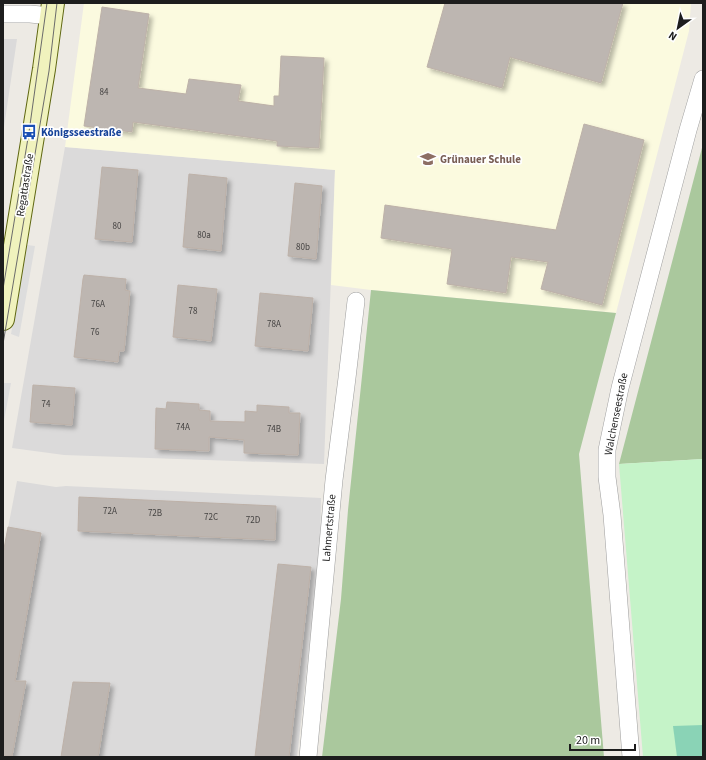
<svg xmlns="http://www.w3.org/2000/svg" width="706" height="760" viewBox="0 0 706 760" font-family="'Source Sans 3',sans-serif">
<defs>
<filter id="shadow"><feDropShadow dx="3.5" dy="3.5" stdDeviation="2" flood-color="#0004"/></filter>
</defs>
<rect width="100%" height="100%" fill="#edeae4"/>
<path fill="#dbdada" d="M3 39H17L3 134Z
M65 147 335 170 324 464 64 455 12 448Z
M17 481 56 487 66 486 321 498 320 552 297 757H3V554Z"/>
<path fill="#fbfadf" d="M84 3H691L689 31 616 313 371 290 331 285 335 170 65 147Z"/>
<path fill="#aac89d" d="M703 144V459L619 464Z
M371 290 616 313 579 454 604 757H322L341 599 348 510Z"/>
<path fill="#c5f3c8" d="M703 459V757H643L619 464Z"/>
<path fill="#8ad3b6" d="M703 725V757H677L673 726Z"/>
<path fill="#ddd" d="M27 245 35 246 19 337 11 334Z
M3 383H11L3 426Z"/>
<path fill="#bdb6b1" stroke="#bdb1a8" filter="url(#shadow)" d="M445 3H623L601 83 510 57 502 88 427 67Z
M102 7 149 14 138 88 186 94 189 79 241 85 238 101 274 106V96H279L281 56 324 58 319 148 277 146V141L133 122 132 132 84 126Z
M584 124 644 140 602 305 541 289 548 262 511 257 506 293 447 284 452 249 381 238 385 205 556 230Z
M102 167 138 170 132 242 95 239Z
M189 174 227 178 221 251 183 247Z
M295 183 322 186 316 259 288 256Z
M84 275 126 279 125 290 130 291 124 351H119L118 362 74 357 83 279Z
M178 285 217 289 211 341 173 337Z
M260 293 313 298 308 351 255 346Z
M33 385 75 388 72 425 30 422Z
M167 402 199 404V410L210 411V421L245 422V411L257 412V405L289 407V413H300L298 455 244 453V440L209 437V451L155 449 156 408 166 409Z
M79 497 276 506 275 540 78 531Z
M8 527 41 533 15 681H26L12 756H3V554Z
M278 564 311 567 308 593 289 757H255Z
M73 682 110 683 98 757H61Z"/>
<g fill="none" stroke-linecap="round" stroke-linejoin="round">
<defs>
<path id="minor" d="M3 14H30L51 16
M308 757 334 480 347 378 356 301
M631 757 612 515 607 477V450L620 388 688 130 703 79"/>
<path id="secondary" d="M3 319 44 69 53 3"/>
</defs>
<use href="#minor" stroke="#9e9e9e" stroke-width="18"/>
<use href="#secondary" stroke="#5f6711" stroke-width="24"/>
<use href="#minor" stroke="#fff" stroke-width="17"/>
<use href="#secondary" stroke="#f0f2bd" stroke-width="22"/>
<path stroke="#6b6b6b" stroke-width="1" d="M3 289 29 132 47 3
M3 344 49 71 57 3"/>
</g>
<defs>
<symbol id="bus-bare" viewBox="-9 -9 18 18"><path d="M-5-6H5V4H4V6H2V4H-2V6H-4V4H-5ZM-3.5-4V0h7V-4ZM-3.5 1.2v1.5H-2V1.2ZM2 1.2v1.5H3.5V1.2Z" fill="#1a4fb4" stroke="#fff" stroke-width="2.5" paint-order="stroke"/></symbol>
<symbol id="school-bare" viewBox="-9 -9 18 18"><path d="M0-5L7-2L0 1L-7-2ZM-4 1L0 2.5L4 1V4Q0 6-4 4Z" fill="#8d6e63" stroke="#fff" stroke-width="2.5" paint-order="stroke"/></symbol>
</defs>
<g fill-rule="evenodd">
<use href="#bus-bare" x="18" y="121" width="22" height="22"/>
<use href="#school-bare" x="417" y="148" width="22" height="22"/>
</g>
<g text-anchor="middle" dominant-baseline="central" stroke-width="3.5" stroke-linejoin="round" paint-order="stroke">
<g font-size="9" fill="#454342">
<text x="104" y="92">84</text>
<text x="117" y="226">80</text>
<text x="204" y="235">80a</text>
<text x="303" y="247">80b</text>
<text x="98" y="304">76A</text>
<text x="193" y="311">78</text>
<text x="274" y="324">78A</text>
<text x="95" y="332">76</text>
<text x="46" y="404">74</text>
<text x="183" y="427">74A</text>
<text x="274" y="429">74B</text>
<text x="110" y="511">72A</text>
<text x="155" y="513">72B</text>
<text x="211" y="517">72C</text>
<text x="253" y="520">72D</text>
</g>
<g font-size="11" font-weight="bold" fill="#164399" stroke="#fff" text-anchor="start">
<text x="41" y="132">Königsseestraße</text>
</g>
<g font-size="11" font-weight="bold" fill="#785e54" stroke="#fff" text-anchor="start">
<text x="440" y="159">Grünauer Schule</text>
</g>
<g font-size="11" fill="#1d1d1d" stroke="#fff">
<text transform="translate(25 185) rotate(-81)">Regattastraße</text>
<text transform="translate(616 414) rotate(-79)">Walchenseestraße</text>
<text transform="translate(329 528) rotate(-85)">Lahmertstraße</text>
</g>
</g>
<rect width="706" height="760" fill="none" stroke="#1d1d1d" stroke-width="8"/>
<g transform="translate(678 28) rotate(213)" stroke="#ffffff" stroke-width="3" paint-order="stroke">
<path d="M0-3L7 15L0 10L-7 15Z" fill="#1d1d1d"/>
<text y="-6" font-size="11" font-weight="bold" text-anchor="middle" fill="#1d1d1d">N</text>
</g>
<path d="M570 744v6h65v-6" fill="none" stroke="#1d1d1d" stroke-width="2"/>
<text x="576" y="744" font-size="12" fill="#1d1d1d" stroke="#ffffff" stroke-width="3" paint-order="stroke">20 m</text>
</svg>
